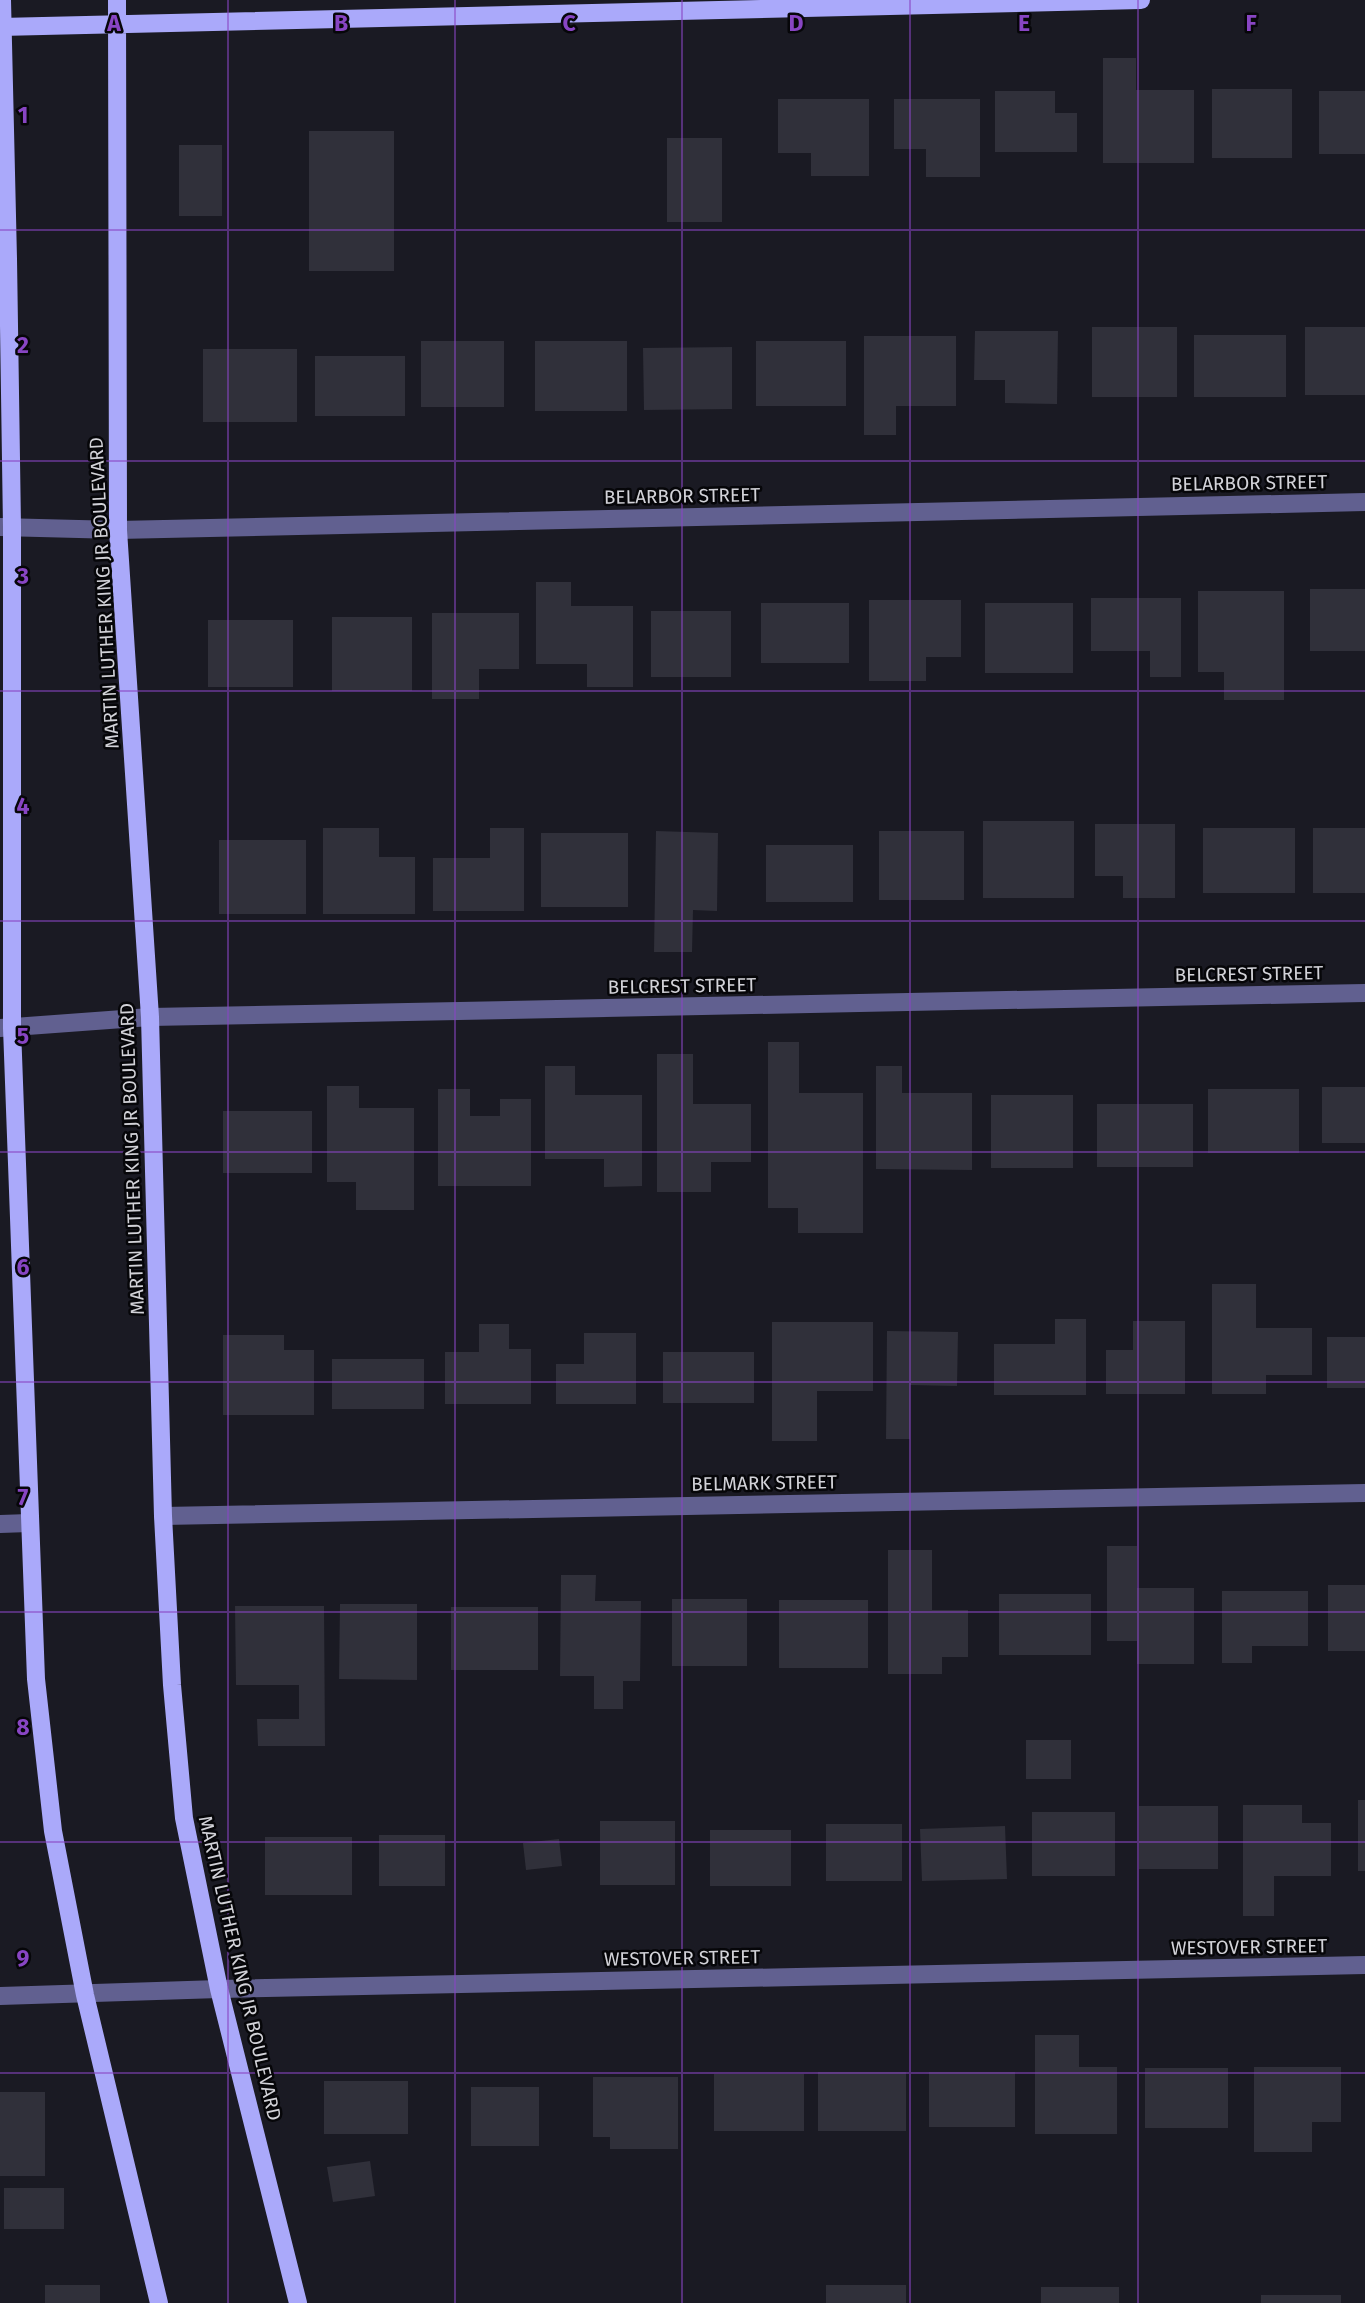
<svg xmlns="http://www.w3.org/2000/svg" width="1365" height="2303" viewBox="0 0 1365 2303" font-family="'Fira Sans',sans-serif">
<rect width="100%" height="100%" fill="#1a1a23"/>
<path fill="#30303a" d="M1103 58H1136V90H1194V163H1103Z
M1212 89H1292V158H1212Z
M995 91H1055V113H1077V152H995Z
M1319 91H1365V154H1319Z
M778 99H869V176H811V153H778Z
M894 99H980V177H926V149H894Z
M309 131H394V271H309Z
M667 138H722V222H667Z
M179 145H222V216H179Z
M1092 327H1177V397H1092Z
M1305 327H1365V395H1305Z
M975 331H1058L1057 404 1005 403V380H974Z
M1194 335H1286V397H1194Z
M864 336H956V406H896V435H864Z
M421 341H504V407H421Z
M535 341H627V411H535Z
M756 341H846V406H756Z
M732 347V409L644 410 643 348Z
M203 349H297V422H203Z
M315 356H405V416H315Z
M536 582H571V606H633V687H587V664H536Z
M1310 589H1365V651H1310Z
M1198 591H1284V700H1224V672H1198Z
M1091 598H1181V677H1150V651H1091Z
M869 600H961V657H926V681H869Z
M761 603H849V663H761Z
M985 603H1073V673H985Z
M651 611H731V677H651Z
M432 613H519V669H479V699H432Z
M332 617H412V691H332Z
M208 620H293V687H208Z
M983 821H1074V898H983Z
M1095 824H1175V898H1123V876H1095Z
M323 828H379V857H415V914H323Z
M490 828H524V911H433V858H490Z
M1203 828H1295V893H1203Z
M1313 828H1365V893H1313Z
M656 831 718 833 717 911 693 910 692 952H654Z
M879 831H964V900H879Z
M541 833H628V907H541Z
M219 840H306V914H219Z
M766 845H853V902H766Z
M768 1042H799V1093H863V1233H798V1208H768Z
M657 1054H693V1104H751V1162H711V1192H657Z
M545 1066H575V1095H642V1186L604 1187V1159H545Z
M876 1066H902V1093H972V1170L876 1169Z
M327 1086H359V1108H414V1210H356V1182H327Z
M1322 1087H1365V1143H1322Z
M438 1089H470V1116H500V1099H531V1186H438Z
M1208 1089H1299V1153H1208Z
M991 1095H1073V1168H991Z
M1097 1104H1193V1167H1097Z
M223 1111H312V1173H223Z
M1212 1284H1256V1328H1312V1375H1266V1394H1212Z
M1055 1319H1086V1395H994V1344H1055Z
M1133 1321H1185V1394H1106V1350H1133Z
M772 1322H873V1391H817V1441H772Z
M479 1324H509V1349H531V1404H445V1352H479Z
M887 1331 958 1332 957 1386 910 1385V1439H886Z
M584 1333H636V1404H556V1364H584Z
M223 1335H284V1350H314V1415H223Z
M1327 1337H1365V1388H1327Z
M663 1352H754V1403H663Z
M332 1359H424V1409H332Z
M1107 1546H1137V1588H1194V1664H1137V1641H1107Z
M888 1550H932V1610H968V1657H942V1674H888Z
M561 1575H596L595 1601H641L640 1681H623V1709H594V1676H560Z
M1328 1585H1365V1651H1328Z
M1222 1591H1308V1646H1252V1663H1222Z
M999 1594H1091V1655H999Z
M672 1599H747V1666H672Z
M779 1600H868V1668H779Z
M340 1604H417V1680L339 1679Z
M235 1606H324L325 1746H258L257 1719H299V1685H236Z
M451 1607H538V1670H451Z
M1026 1740H1071V1779H1026Z
M1358 1800H1365V1871H1358Z
M1243 1805H1302V1823H1331V1876H1274V1916H1243Z
M1139 1806H1218V1869H1139Z
M1032 1812H1115V1876H1032Z
M600 1821H675V1885H600Z
M826 1824H902V1881H826Z
M1005 1826 1007 1879 922 1881 920 1829Z
M710 1830H791V1886H710Z
M379 1835H445V1886H379Z
M265 1837H352V1895H265Z
M559 1839 562 1866 526 1870 523 1843Z
M1035 2035H1079V2067H1117V2134H1035Z
M1254 2067H1341V2122H1312V2152H1254Z
M1145 2068H1228V2128H1145Z
M818 2072H906V2131H818Z
M929 2072H1015V2127H929Z
M714 2074H804V2131H714Z
M593 2077H678V2149H610V2137H593Z
M324 2081H408V2134H324Z
M471 2087H539V2146H471Z
M0 2092H45V2176H0Z
M370 2161 375 2196 333 2202 327 2167Z
M4 2188H64V2229H4Z
M45 2285H100V2303H45Z
M826 2285H906V2303H826Z
M1041 2287H1119V2303H1041Z
M1261 2295H1341V2303H1261Z"/>
<g fill="none" stroke-linecap="round" stroke-linejoin="round">
<path stroke="#616090" stroke-width="18" d="M0 527 118 530 1365 502
M0 1028 150 1017 1365 993
M163 1516 1365 1493
M0 1524 29 1523
M0 1996 219 1989 1365 1965"/>
<path stroke="#aaa9fa" stroke-width="18" d="M2 0 8 259 12 527V1028L36 1679 53 1831 85 1995 159 2303
M117 0 118 530 150 1017 163 1516 172 1685 184 1818 219 1989 298 2303
M0 27 1141 0"/>
</g>
<path fill="none" stroke="#8845c3" stroke-width="2" stroke-opacity="0.55" d="M228 0V2303M455 0V2303M682 0V2303M910 0V2303M1138 0V2303M0 230H1365M0 461H1365M0 691H1365M0 921H1365M0 1152H1365M0 1382H1365M0 1612H1365M0 1842H1365M0 2073H1365"/>
<g text-anchor="middle" dominant-baseline="central" stroke-width="5" stroke-linejoin="round" paint-order="stroke">
<g font-size="19" fill="#d2d2d8" stroke="#060609">
<text transform="translate(1249 483) rotate(-1)">BELARBOR STREET</text>
<text transform="translate(682 496) rotate(-1)">BELARBOR STREET</text>
<text transform="translate(104 593) rotate(-93)">MARTIN LUTHER KING JR BOULEVARD</text>
<text transform="translate(1249 974) rotate(-1)">BELCREST STREET</text>
<text transform="translate(682 986) rotate(-1)">BELCREST STREET</text>
<text transform="translate(132 1159) rotate(-92)">MARTIN LUTHER KING JR BOULEVARD</text>
<text transform="translate(764 1483) rotate(-1)">BELMARK STREET</text>
<text transform="translate(1249 1947) rotate(-1)">WESTOVER STREET</text>
<text transform="translate(682 1958) rotate(-1)">WESTOVER STREET</text>
<text transform="translate(240 1968) rotate(77)">MARTIN LUTHER KING JR BOULEVARD</text>
</g>
</g>
<g font-size="23" text-anchor="middle" font-weight="bold" fill="#8845c3" stroke="#060609" stroke-width="5" stroke-linejoin="round" paint-order="stroke">
<text x="114" y="31">A</text>
<text x="341" y="31">B</text>
<text x="569" y="31">C</text>
<text x="796" y="31">D</text>
<text x="1024" y="31">E</text>
<text x="1251" y="31">F</text>
<text x="23" y="123">1</text>
<text x="23" y="353">2</text>
<text x="23" y="584">3</text>
<text x="23" y="814">4</text>
<text x="23" y="1044">5</text>
<text x="23" y="1275">6</text>
<text x="23" y="1505">7</text>
<text x="23" y="1735">8</text>
<text x="23" y="1966">9</text>
</g>
</svg>
